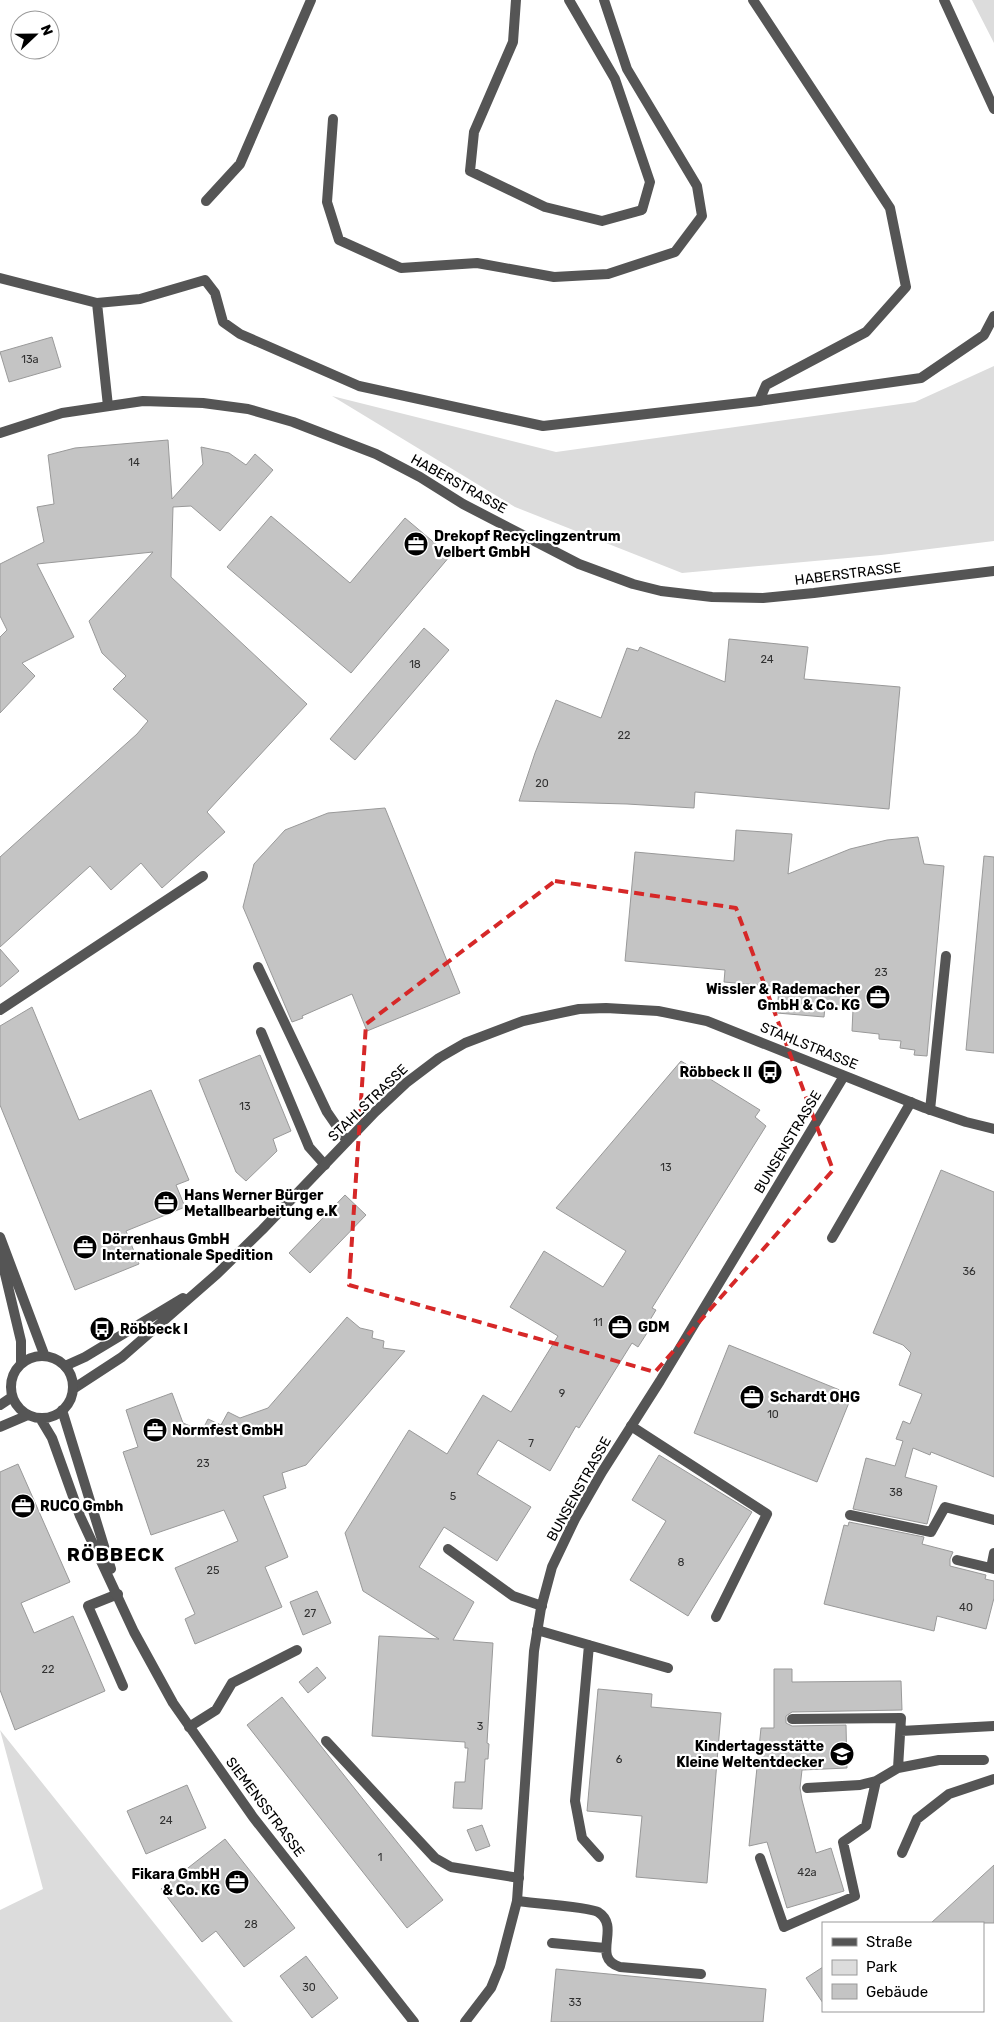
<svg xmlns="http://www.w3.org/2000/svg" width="994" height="2022" viewBox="0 0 994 2022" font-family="Rubik,sans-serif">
<rect width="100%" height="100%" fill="#fff"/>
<path fill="#dcdcdc" d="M972 0H994V43Z
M994 366V541L881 555 682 573 515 507 332 396 556 452 915 402Z
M0 1730 233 2022H0V1910L43 1889Z"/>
<path fill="#c4c4c4" stroke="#999" d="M52 337 61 367 9 382 0 352Z
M168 440 172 499 203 464 201 447 229 453 246 465 255 454 273 470 220 531 191 506 173 507 171 577 307 704 207 812 225 832 162 888 141 863 111 890 90 866 0 947V857L137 734 148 721 113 689 126 676 102 653 89 621 153 552 37 564 74 637 22 663 35 676 0 713V637L7 630 0 616V564L44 542 37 507 54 504 48 455 75 448Z
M271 516 350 583 405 518 450 556 351 673 227 567Z
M424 628 449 650 355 760 330 739Z
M729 639 808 647 804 679 900 687 889 809 695 792 694 808 627 804 519 801 535 753 556 700 601 718 627 648 638 651 640 647 725 682Z
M385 808 460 993 367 1031 352 994 302 1016 303 1018 292 1022 243 907 254 864 285 830 328 813Z
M736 830 792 834 788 874 850 849 887 840 918 837 924 864 944 866 927 1056 914 1055 915 1050 900 1048 901 1041 879 1039V1034L852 1031 853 1009 825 1007 824 1017 777 1013 779 987 724 982 725 970 625 961 635 852 734 861Z
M984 856 994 857V1053L966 1050Z
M0 949 19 971 0 987Z
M32 1007 79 1120 151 1090 189 1180 176 1185 185 1207 126 1231 139 1264 75 1290 0 1105V1026Z
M260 1055 291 1131 273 1139 277 1151 246 1181 236 1172 199 1080Z
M681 1061 760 1110 755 1117 766 1126 652 1308 656 1310 644 1330 647 1333 638 1347 632 1343 579 1428 576 1426 550 1471 498 1440 477 1474 531 1507 497 1561 444 1527 419 1567 474 1602 453 1640 493 1643 487 1743 489 1744 488 1759H485L482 1809 453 1808 455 1782H465L468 1748H465V1742L372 1736 379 1636 439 1639 363 1591 345 1533 409 1430 447 1454 483 1395 511 1412 558 1336 510 1307 544 1251 603 1287 626 1251 556 1208Z
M941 1170 994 1192V1477L931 1452 930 1455 913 1448 905 1477 937 1486 927 1524 853 1509 866 1458 895 1466 903 1441 896 1439 903 1421 910 1424 922 1394 899 1385 911 1353 903 1345 873 1333Z
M345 1195 366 1215 310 1273 289 1253Z
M347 1317 360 1328 373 1331 372 1338 384 1341 383 1348 405 1351 306 1465 282 1473 286 1488 263 1496 288 1557 265 1567 282 1607 195 1644 185 1619 195 1614 175 1568 238 1541 224 1510 151 1535 123 1452 138 1447 126 1410 172 1393 183 1423 202 1431 208 1419 221 1425 228 1412 240 1418 268 1408Z
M729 1345 852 1395 817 1482 694 1433Z
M659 1455 752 1512 688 1616 630 1580 666 1521 632 1500Z
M18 1464 70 1582 21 1603 34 1633 73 1616 105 1691 15 1730 0 1690V1472Z
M849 1522 924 1537 922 1544 953 1552 950 1559V1566L986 1575 985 1579 994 1581V1598L986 1629 937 1616 934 1631 824 1604 844 1525 848 1526Z
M317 1591 331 1623 303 1635 290 1602Z
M317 1667 326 1678 308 1693 299 1682Z
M774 1669H792V1682L901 1681 902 1710 792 1712 786 1716V1723L792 1726 846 1725 847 1768 802 1770 800 1788 802 1800 816 1853 831 1848 844 1891 787 1908 767 1842 749 1846 761 1728H774Z
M598 1689 652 1694 651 1707 721 1713 707 1883 636 1877 642 1816 587 1811Z
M282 1697 443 1900 407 1928 247 1725Z
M187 1785 206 1828 146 1854 127 1811Z
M482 1825 490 1846 476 1851 467 1830Z
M225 1839 295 1928 244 1967 216 1931 202 1942 161 1889Z
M994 1865V1923H931Z
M306 1956 338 1998 312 2018 280 1976Z
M823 1967V2003L806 1978Z
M556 1969 766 1989 763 2022H551Z"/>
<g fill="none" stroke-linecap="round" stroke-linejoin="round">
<path stroke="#555" stroke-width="10" d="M516 0 513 42 474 132 470 171 545 207 602 221 642 210 650 182 615 79 569 0
M753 0 890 208 906 287 866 332 766 385 759 401
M944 0 994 109
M333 119 327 202 339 240 401 268 477 263 554 277 608 274 675 252 702 216 697 186 627 69 604 0
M206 201 240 164 311 0
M0 278 97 303 140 299 205 280 215 293 223 322 240 334 359 386 543 426 759 401 921 378 984 335 994 316
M97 303 108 406
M258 967 327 1112 347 1141
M0 1010 203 876
M261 1032 309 1147 325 1165
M930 1110 946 956
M832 1238 911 1102
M631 1426 767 1514 716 1617
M850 1515 931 1532 945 1507 994 1520
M448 1549 513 1596 542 1606
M957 1560 994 1569
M991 1568 994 1553
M118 1594 88 1606 123 1686
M537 1630 668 1668
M589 1645 575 1801 582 1838 599 1857
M189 1727 216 1710 232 1683 297 1650
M901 1731 994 1726
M326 1741 435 1858 451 1867 519 1878
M898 1768 939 1760H984
M807 1788 860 1785 876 1781
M902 1853 917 1819 949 1794 994 1779
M760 1858 784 1927 855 1896 843 1842 866 1826 876 1781 898 1768 901 1718 792 1719
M517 1901C531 1903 590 1907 598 1912 622 1927 590 1958 620 1967L701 1974
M552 1943 605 1948"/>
<path stroke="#555" stroke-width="10" d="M0 433 62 413 143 401 203 403 248 409 293 422 376 454 420 477 463 504 579 564 633 584 661 591 712 597 763 598 814 593 994 571
M65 1366 85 1357 183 1298
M73 1389 122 1357 217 1274 262 1230 375 1112 406 1083 439 1058 465 1043 523 1021 579 1009 606 1008 658 1011 707 1021 925 1108 966 1122 994 1129
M465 2022 491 1988 500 1966 517 1901 534 1651 541 1608 552 1567 575 1519 602 1472 660 1381 844 1076"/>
<path stroke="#555" stroke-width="10" d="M0 1237 44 1354
M0 1253 21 1341V1363
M11 1387a31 31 0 1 1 62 0a31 31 0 1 1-62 0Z
M0 1405 12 1397
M62 1410 111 1569
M40 1418 52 1438 80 1516 134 1632 173 1703 253 1817 414 2022
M0 1427 28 1415"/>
</g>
<path fill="none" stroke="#d62828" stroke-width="4" stroke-dasharray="10 6" stroke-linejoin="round" d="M555 881 736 908 833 1170 655 1372 349 1285 366 1024Z"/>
<defs>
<symbol id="office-disc" viewBox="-11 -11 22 22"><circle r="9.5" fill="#000" stroke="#fff"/><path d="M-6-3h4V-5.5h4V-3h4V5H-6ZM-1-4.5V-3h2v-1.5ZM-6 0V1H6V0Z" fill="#fff"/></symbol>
<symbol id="bus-disc" viewBox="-11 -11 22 22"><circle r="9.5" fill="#000" stroke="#fff"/><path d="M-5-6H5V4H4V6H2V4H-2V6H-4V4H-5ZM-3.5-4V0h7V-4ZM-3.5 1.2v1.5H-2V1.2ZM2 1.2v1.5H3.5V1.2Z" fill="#fff"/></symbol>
<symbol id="school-disc" viewBox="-11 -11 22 22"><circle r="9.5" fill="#000" stroke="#fff"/><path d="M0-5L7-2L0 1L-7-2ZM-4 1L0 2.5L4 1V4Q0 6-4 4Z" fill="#fff"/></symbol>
</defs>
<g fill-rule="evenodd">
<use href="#office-disc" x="402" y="530" width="28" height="28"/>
<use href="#office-disc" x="864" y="983" width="28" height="28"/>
<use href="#bus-disc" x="756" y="1058" width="28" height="28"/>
<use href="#office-disc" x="152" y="1189" width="28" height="28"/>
<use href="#office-disc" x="71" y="1233" width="28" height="28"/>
<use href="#office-disc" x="606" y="1313" width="28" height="28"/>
<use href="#bus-disc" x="88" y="1315" width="28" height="28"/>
<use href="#office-disc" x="738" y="1383" width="28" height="28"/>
<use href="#office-disc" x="141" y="1416" width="28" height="28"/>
<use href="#office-disc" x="9" y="1492" width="28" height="28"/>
<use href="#school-disc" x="828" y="1740" width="28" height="28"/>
<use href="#office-disc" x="223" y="1868" width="28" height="28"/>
</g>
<g text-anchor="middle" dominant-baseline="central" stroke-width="4.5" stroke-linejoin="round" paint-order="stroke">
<g font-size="11" fill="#313131">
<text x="30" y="359">13a</text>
<text x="134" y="462">14</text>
<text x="767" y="659">24</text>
<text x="415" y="664">18</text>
<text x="624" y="735">22</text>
<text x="542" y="783">20</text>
<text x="881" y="972">23</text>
<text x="245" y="1106">13</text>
<text x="666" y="1167">13</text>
<text x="969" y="1271">36</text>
<text x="598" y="1322">11</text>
<text x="562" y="1393">9</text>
<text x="773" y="1414">10</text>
<text x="531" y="1443">7</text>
<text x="203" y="1463">23</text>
<text x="896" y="1492">38</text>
<text x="453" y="1496">5</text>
<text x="681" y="1562">8</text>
<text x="213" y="1570">25</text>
<text x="966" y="1607">40</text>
<text x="310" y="1613">27</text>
<text x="48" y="1669">22</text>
<text x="480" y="1726">3</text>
<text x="619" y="1759">6</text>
<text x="166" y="1820">24</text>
<text x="380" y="1857">1</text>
<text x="807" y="1872">42a</text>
<text x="251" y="1924">28</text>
<text x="309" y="1987">30</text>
<text x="575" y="2002">33</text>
</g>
<g font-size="14" fill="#000" stroke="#fff">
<text transform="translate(459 484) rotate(29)">HABERSTRASSE</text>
<text transform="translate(848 574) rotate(-7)">HABERSTRASSE</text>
<text transform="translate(809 1046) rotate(22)">STAHLSTRASSE</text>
<text transform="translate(368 1103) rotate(-44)">STAHLSTRASSE</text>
<text transform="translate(788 1142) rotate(-59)">BUNSENSTRASSE</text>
<text transform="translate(579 1489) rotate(-61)">BUNSENSTRASSE</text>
<text transform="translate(265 1807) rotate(53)">SIEMENSSTRASSE</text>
</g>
<g font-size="14" font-weight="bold" fill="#000" stroke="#fff" text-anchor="start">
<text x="434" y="536">Drekopf Recyclingzentrum<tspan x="434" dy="16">Velbert GmbH</tspan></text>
<text x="860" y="989" text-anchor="end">Wissler &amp; Rademacher<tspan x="860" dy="16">GmbH &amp; Co. KG</tspan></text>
<text x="752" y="1072" text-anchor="end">Röbbeck II</text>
<text x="184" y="1195">Hans Werner Bürger<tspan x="184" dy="16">Metallbearbeitung e.K</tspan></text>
<text x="102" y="1239">Dörrenhaus GmbH<tspan x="102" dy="16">Internationale Spedition</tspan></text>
<text x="638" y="1327">GDM</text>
<text x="120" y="1329">Röbbeck I</text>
<text x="770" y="1397">Schardt OHG</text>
<text x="172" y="1430">Normfest GmbH</text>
<text x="40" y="1506">RUCO Gmbh</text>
<text x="824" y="1746" text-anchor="end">Kindertagesstätte<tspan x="824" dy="16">Kleine Weltentdecker</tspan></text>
<text x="220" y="1874" text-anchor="end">Fikara GmbH<tspan x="220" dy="16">&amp; Co. KG</tspan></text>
</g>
<g font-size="19" font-weight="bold" letter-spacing="1" fill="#000" stroke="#fff">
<text x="116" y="1554">RÖBBECK</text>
</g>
</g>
<rect x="822" y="1922" width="162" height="90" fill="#ffffff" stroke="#999999"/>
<rect x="832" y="1938" width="25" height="8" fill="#555555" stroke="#999999"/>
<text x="866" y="1947" font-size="15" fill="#000000">Straße</text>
<rect x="832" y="1960" width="25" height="15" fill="#dcdcdc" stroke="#999999"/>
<text x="866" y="1972" font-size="15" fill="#000000">Park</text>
<rect x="832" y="1984" width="25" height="15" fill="#c4c4c4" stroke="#999999"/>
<text x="866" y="1997" font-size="15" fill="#000000">Gebäude</text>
<g transform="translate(35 35) rotate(68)"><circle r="24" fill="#ffffff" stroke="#999999"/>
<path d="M0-4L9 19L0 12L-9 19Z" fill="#000000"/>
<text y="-8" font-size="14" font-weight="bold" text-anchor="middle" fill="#000000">N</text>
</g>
</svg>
